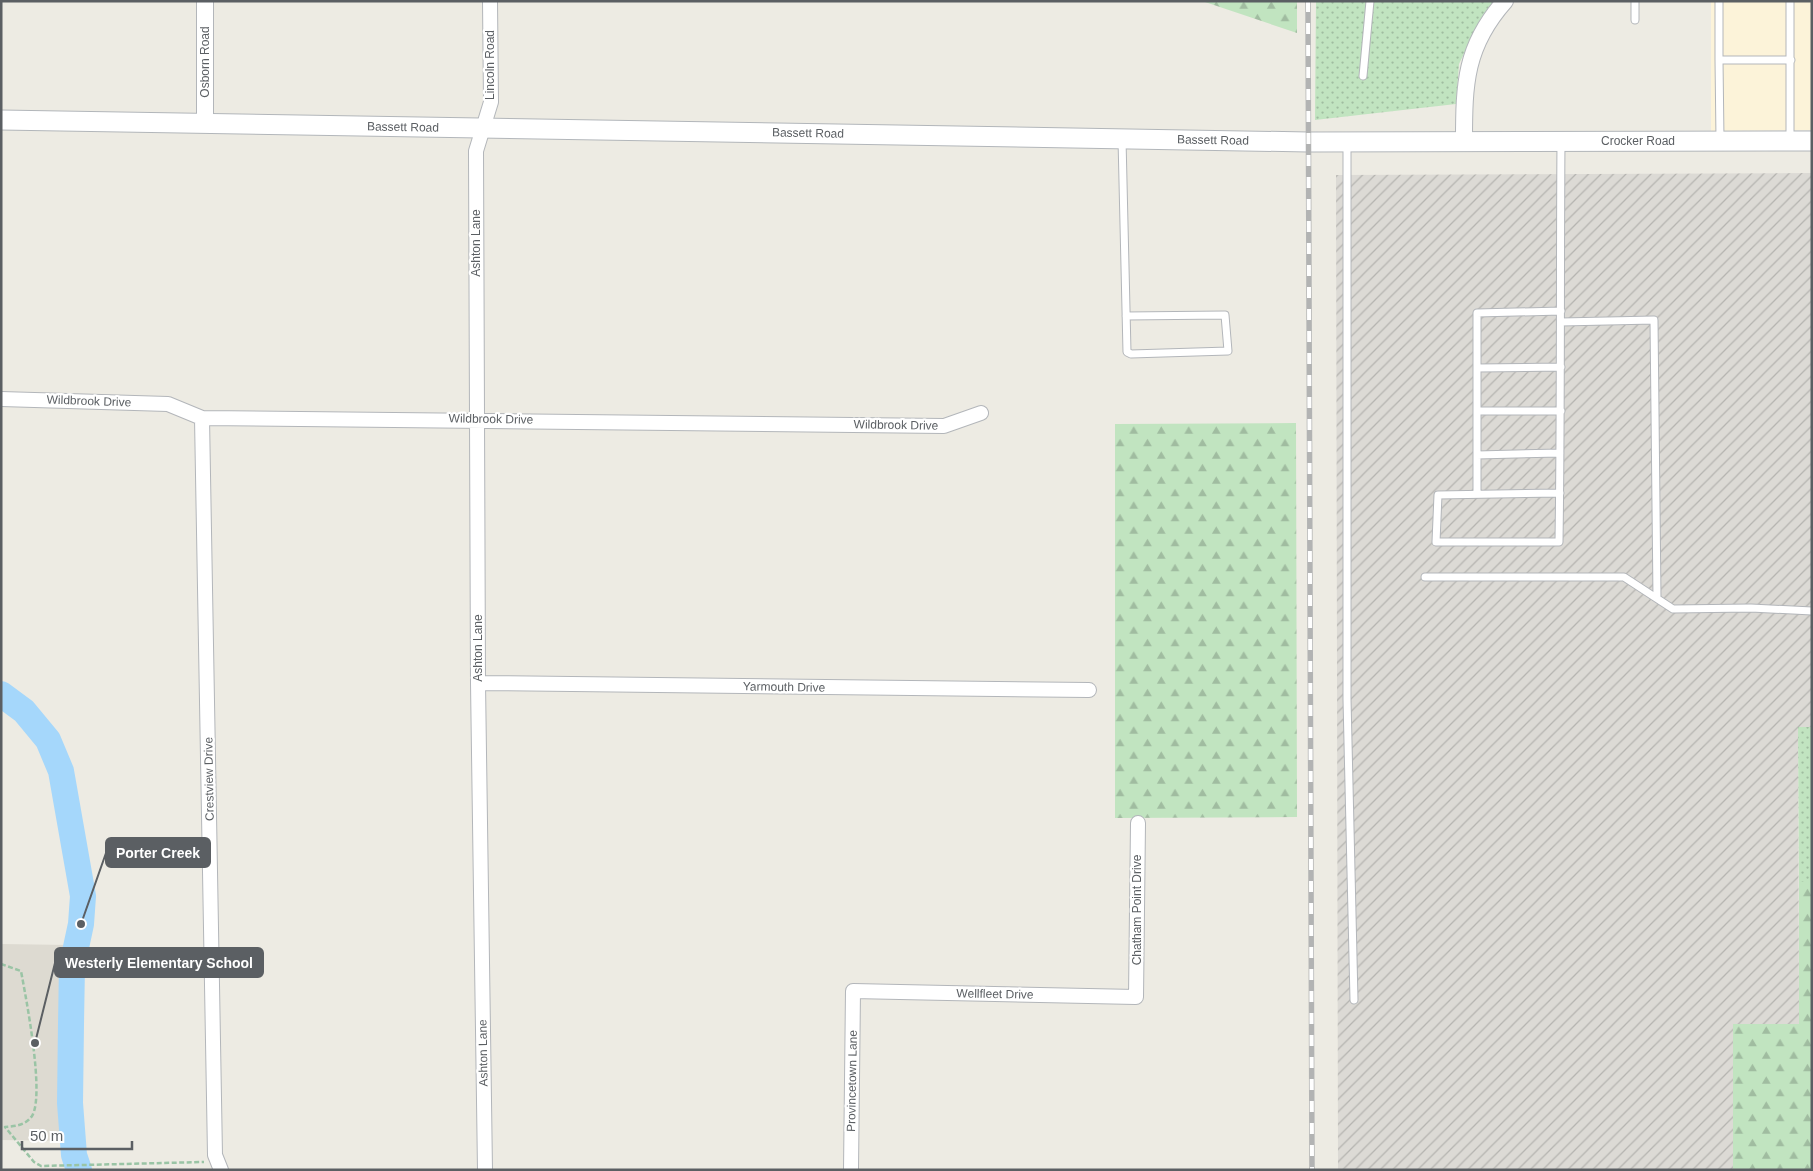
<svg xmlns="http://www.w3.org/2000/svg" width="1813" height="1171" viewBox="0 0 1813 1171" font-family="Arial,sans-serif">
<defs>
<pattern id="industrial-furrows" width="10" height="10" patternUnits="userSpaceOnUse" patternTransform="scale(1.25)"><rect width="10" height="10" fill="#dcdad5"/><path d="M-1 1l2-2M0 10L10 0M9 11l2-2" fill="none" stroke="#b5b4b0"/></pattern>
<pattern id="grass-dots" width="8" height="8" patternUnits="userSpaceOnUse" patternTransform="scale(1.25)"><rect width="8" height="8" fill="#c1e4c0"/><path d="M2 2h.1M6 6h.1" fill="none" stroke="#a0bca0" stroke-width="1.8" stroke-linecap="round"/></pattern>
<pattern id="forest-firs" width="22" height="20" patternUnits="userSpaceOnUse" patternTransform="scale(1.25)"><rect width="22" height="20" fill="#c1e4c0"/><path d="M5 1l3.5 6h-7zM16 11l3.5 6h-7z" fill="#a0bca0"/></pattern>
</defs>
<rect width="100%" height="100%" fill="#edebe3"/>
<path fill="#fcf3d9" d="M1711 1H1812V130L1711 131Z"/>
<path fill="url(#industrial-furrows)" d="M1812 173V727L1798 728 1799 1024 1733 1025V1170H1338L1336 175Z"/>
<path fill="#dddad1" d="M1 944 69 945V1141L1 1140Z"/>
<path fill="url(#grass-dots)" d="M1316 1H1494L1481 18 1459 64 1456 104 1315 120Z
M1798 727H1812V882H1799Z"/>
<path fill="url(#forest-firs)" d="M1202 1H1297V33Z
M1296 423 1297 817 1115 818V424Z
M1799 882H1812V1170H1733V1024H1799Z"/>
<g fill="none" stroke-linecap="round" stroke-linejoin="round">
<path stroke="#a5d7fb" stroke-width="26" d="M1 694 24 711 48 740 61 771 83 896 81 924 72 966 71 1024 70 1103 74 1155 79 1170"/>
<defs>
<path id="service" d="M1790 1V141
M1635 20V1
M1719 60V1
M1363 76 1370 1
M1122 139 1127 352 1131 354 1228 351 1225 315 1126 316
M1720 139 1719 60H1791
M1347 143V699L1354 1000
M1561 322 1654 320 1657 598
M1477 368 1561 367
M1477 411H1561
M1477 455 1560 453
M1560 493 1438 495 1436 542H1559C1561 409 1560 275 1561 142
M1477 494V313L1561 311
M1425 577H1624L1673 609 1751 608 1812 611"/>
<path id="minor" d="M1 399 168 404 202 418 944 426 981 413
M202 418 215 1155 221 1170
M478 683 1089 690
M485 1170 478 683 476 151 491 102 490 1
M851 1170 853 991 1136 997 1138 823"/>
<path id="tertiary" d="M205 1V123
M1464 141C1464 84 1465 46 1505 1"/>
<path id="secondary" d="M1 120 1308 142 1812 141"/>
</defs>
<use href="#service" stroke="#b3b6ba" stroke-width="9"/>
<use href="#minor" stroke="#b3b6ba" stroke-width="16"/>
<use href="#tertiary" stroke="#b3b6ba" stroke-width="18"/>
<use href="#secondary" stroke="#b2b6ba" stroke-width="21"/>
<path stroke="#9ac4a5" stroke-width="2.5" stroke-dasharray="5 2.5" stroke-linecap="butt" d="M1 964 21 971C26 998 45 1095 32 1116 25 1126 15 1126 5 1127L34 1162 41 1166 204 1162"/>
<use href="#service" stroke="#fff" stroke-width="7"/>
<use href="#minor" stroke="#fff" stroke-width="14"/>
<use href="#tertiary" stroke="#fff" stroke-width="16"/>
<use href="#secondary" stroke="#fff" stroke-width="19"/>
<defs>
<path id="rail" d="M1308 1 1312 1170"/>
</defs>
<use href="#rail" stroke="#b2b3b3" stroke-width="5.5"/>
<use href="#rail" stroke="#fff" stroke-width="4" stroke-dasharray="11" stroke-linecap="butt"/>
</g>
<g text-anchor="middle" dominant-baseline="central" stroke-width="4.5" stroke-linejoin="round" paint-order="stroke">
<g font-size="12" fill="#5b5f63" stroke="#fff">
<text transform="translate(205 62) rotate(-90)">Osborn Road</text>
<text transform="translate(490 65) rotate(-90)">Lincoln Road</text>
<text transform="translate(403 127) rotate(1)">Bassett Road</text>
<text transform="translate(808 133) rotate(1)">Bassett Road</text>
<text transform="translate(1213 140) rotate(1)">Bassett Road</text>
<text x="1638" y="141">Crocker Road</text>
<text transform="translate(476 243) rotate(-90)">Ashton Lane</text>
<text transform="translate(89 401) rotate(2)">Wildbrook Drive</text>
<text transform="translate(491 419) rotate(1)">Wildbrook Drive</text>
<text transform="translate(896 425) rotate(1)">Wildbrook Drive</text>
<text transform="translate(478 648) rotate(-90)">Ashton Lane</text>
<text transform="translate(784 687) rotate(1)">Yarmouth Drive</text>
<text transform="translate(209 779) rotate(-91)">Crestview Drive</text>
<text transform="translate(1137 910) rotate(-90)">Chatham Point Drive</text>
<text transform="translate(995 994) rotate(1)">Wellfleet Drive</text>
<text transform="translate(483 1053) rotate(-91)">Ashton Lane</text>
<text transform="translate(852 1081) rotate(-89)">Provincetown Lane</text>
</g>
</g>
<path fill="none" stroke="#5b5f63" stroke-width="2" d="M81 924L106 853M35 1043L55 963"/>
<g fill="#5b5f63" stroke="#fff" stroke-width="2">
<circle cx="81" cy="924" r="5"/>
<circle cx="35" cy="1043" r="5"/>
</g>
<g fill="#5b5f63" stroke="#5b5f63" stroke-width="2">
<rect x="106" y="838" width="104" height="29" rx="5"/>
<rect x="55" y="948" width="208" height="29" rx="5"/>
</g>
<g font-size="14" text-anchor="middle" font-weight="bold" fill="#fff">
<text x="158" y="858">Porter Creek</text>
<text x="159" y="968">Westerly Elementary School</text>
</g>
<rect width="1813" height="1171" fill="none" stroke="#5b5f63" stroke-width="5"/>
<path d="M22 1141v8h110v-8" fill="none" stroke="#5b5f63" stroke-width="2.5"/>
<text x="30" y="1141" font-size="15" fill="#5b5f63" stroke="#ffffff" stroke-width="4" paint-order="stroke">50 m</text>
</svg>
